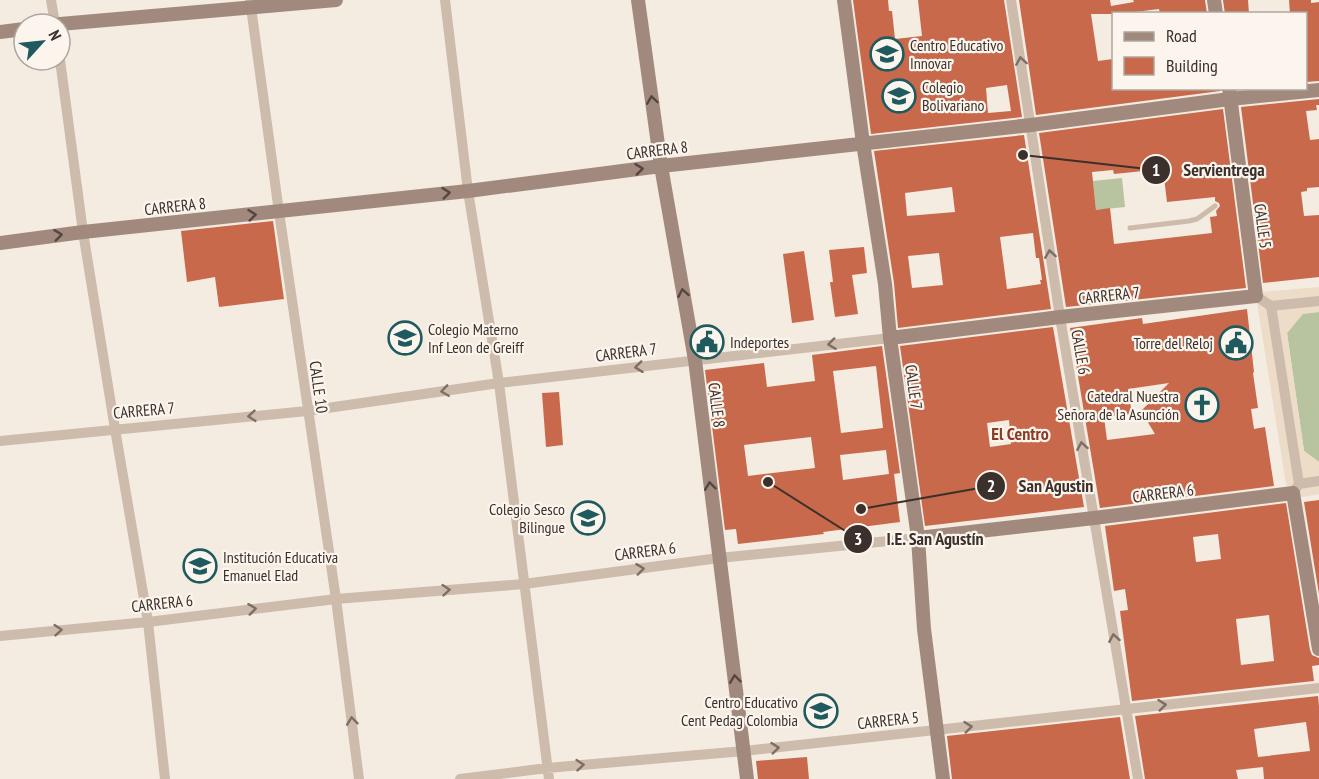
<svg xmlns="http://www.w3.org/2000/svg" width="1319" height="779" viewBox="0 0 1319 779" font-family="'PT Sans Narrow',sans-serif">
<rect width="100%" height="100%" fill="#f4ebe1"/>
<path fill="#b8c4a0" d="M1122 178 1125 207 1096 210 1093 181Z
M1319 312V462L1304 451 1287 333 1303 313Z"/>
<path fill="#ecdcc8" d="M1319 287V312L1303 314 1287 333 1304 451 1319 462V494L1302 497 1293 493 1286 484 1257 303 1258 297 1261 292Z"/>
<path fill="#c8694b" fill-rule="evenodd" d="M853 0H888L889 11H892L895 39 922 36 918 0H1004L1022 117 871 134ZM1007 85 1011 111 988 113 986 88Z
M1019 0H1110L1111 6 1134 2 1133 0H1205L1207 14H1160L1159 9 1135 12V14H1091L1098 61 1113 59V88H1220V91L1036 115Z
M1223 0H1248L1249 14H1225Z
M1289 0H1311V3L1319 2V81L1305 82V14H1290Z
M1319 99V105H1316L1317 110 1306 111 1310 140 1319 139V187L1307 188V191L1301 192 1304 216 1319 215V277L1263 283 1241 107Z
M1223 109 1246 288 1066 307 1039 133ZM1163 169 1167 202 1215 197V201L1219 203 1220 206 1216 211 1217 216 1210 217 1212 233 1114 244 1110 208 1096 210 1092 172 1113 170 1114 174Z
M1024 135 1051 309 898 328 894 283 874 151ZM952 187 955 212 907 216 905 193ZM1033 233 1036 258H1039L1042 280H1040L1041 284 1007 289 1000 237ZM939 253 943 285 912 288 908 256Z
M273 221 284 299 219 307 215 277 187 282 181 231Z
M864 247 867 273 852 275 858 314 835 317 830 282H833L829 250Z
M804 251 814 320 792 323 783 254Z
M1247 309 1254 372 1253 373 1258 408 1251 409 1254 429 1265 427 1274 486 1100 508 1070 328 1142 318 1143 324ZM1169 383 1141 411 1155 434 1107 440 1104 417 1132 414 1128 389Z
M1053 327 1084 507 925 526 900 346ZM1009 420 1011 444 990 447 987 423Z
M882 346 900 473 894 474 900 522 823 532 824 534 738 544 736 529 725 530 705 370 764 363 767 387 815 381 812 355ZM876 366 883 428 841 433 833 371ZM811 437 815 468 748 476 744 445ZM886 450 889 474 843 480 840 455Z
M559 392 563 445 546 447 542 393Z
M1319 500V594L1304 502Z
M1286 503 1310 650 1312 655 1319 658V665L1312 666 1314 681 1132 701 1120 611 1128 610 1125 589 1114 591 1105 526ZM1218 534 1221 559 1196 562 1193 537ZM1269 615 1274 661 1241 665 1236 619Z
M1318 696 1319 706V779H1264L1263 767 1236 770 1238 779H1145L1135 716ZM1306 722 1310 751 1258 757 1254 729Z
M1120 717 1130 779H952L947 736Z
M807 757 809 779H758L756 761Z"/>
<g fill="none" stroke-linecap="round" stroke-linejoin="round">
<path stroke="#cdbbac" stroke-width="5" d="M1130 228 1189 221 1197 219 1215 206"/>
<path stroke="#cdbbac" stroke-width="10" d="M51 0 55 24
M250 0 279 212 336 599 359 779
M445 0 468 191 499 383 549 779
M1011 0 1060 317 1138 779
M60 60 83 232 115 429 148 622 165 779
M1256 296 1271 306 1319 301
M1271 306 1299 484 1293 493
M0 441 307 411 499 383 890 338
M1299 484 1319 481
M0 636 148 622 336 599 524 584 719 558 918 538
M460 779 547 768 744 751 1319 688"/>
<path stroke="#a18a7d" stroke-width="14" d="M638 0 661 166 695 360 747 779
M844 0 863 143 885 284 890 338 918 538 924 629 943 779
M1214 0 1216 14
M60 24 336 0
M0 32 24 29
M0 243 83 232 468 191 661 166 1031 125 1230 99 1319 90
M890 338 1060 317 1256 296 1229 88
M918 538 1094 518 1293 493 1319 649"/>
</g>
<defs><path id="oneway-chevron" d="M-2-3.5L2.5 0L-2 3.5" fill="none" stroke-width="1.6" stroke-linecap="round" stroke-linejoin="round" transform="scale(1.5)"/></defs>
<g stroke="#7d6f65">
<use href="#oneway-chevron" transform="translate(1021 61) rotate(-99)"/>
<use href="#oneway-chevron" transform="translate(1050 254) rotate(-99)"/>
<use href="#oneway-chevron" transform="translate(832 344) rotate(173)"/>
<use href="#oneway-chevron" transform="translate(639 367) rotate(173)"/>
<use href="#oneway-chevron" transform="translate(445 391) rotate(172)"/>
<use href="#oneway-chevron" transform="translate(252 416) rotate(175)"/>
<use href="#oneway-chevron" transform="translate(1082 446) rotate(-100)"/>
<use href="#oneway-chevron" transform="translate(640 569) rotate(-7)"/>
<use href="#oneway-chevron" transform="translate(446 590) rotate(-5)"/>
<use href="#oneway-chevron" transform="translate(252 609) rotate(-7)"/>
<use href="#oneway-chevron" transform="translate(58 630) rotate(-5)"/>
<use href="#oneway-chevron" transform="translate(1114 638) rotate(-100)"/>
<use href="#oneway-chevron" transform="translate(1162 705) rotate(-6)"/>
<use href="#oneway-chevron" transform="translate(352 721) rotate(-97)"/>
<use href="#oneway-chevron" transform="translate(968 727) rotate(-6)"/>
<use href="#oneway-chevron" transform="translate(775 748) rotate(-6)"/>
<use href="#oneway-chevron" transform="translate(580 765) rotate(-5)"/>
</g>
<g stroke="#544640">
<use href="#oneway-chevron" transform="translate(652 100) rotate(-98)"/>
<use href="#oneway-chevron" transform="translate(639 169) rotate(-7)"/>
<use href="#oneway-chevron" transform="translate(446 193) rotate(-6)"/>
<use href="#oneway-chevron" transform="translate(252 215) rotate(-6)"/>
<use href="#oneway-chevron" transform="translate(58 235) rotate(-7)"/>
<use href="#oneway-chevron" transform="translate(683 293) rotate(-100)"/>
<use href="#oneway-chevron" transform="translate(710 486) rotate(-97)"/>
<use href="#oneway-chevron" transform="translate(735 679) rotate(-97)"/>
</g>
<defs>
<symbol id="school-ring" viewBox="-11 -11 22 22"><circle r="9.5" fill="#fbf5ee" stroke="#1f5a5e" stroke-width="1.5"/><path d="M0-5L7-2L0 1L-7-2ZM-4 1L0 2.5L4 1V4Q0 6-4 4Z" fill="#1f5a5e"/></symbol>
<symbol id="civic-ring" viewBox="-11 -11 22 22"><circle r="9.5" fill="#fbf5ee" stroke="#1f5a5e" stroke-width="1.5"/><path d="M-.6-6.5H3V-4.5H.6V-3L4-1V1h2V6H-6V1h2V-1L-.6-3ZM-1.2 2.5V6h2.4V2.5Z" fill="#1f5a5e"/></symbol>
<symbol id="church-ring" viewBox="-11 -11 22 22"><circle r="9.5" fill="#fbf5ee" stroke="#1f5a5e" stroke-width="1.5"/><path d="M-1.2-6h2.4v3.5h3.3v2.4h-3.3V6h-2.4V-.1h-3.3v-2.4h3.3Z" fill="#1f5a5e"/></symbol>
</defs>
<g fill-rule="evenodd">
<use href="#school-ring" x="868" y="35" width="38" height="38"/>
<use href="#school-ring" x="880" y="77" width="38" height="38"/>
<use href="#school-ring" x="386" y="319" width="38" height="38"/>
<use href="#civic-ring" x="688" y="323" width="38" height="38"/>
<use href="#civic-ring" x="1217" y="324" width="38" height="38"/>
<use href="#church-ring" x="1183" y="386" width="38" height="38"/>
<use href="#school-ring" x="569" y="499" width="38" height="38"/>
<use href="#school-ring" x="181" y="547" width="38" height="38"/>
<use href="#school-ring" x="802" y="692" width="38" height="38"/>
</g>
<g text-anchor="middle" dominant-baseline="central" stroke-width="4.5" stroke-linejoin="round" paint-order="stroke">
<g font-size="16" fill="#3b302b" stroke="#fbf5ee" text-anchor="start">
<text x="910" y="45">Centro Educativo<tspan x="910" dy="18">Innovar</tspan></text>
<text x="922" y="87">Colegio<tspan x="922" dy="18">Bolivariano</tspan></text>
<text x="428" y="329">Colegio Materno<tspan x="428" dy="18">Inf Leon de Greiff</tspan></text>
<text x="730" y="342">Indeportes</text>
<text x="1213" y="343" text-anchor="end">Torre del Reloj</text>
<text x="1179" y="396" text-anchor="end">Catedral Nuestra<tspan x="1179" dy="18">Señora de la Asunción</tspan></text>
<text x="565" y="509" text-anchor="end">Colegio Sesco<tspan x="565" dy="18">Bilingue</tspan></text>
<text x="223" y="557">Institución Educativa<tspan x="223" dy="18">Emanuel Elad</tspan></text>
<text x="798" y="702" text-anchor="end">Centro Educativo<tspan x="798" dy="18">Cent Pedag Colombia</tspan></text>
</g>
<g font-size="16" fill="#3b302b" stroke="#fbf5ee">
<text transform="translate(657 150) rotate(-7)">CARRERA 8</text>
<text transform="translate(175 206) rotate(-6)">CARRERA 8</text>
<text transform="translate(1263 226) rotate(82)">CALLE 5</text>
<text transform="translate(1109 295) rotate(-6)">CARRERA 7</text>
<text transform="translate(626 352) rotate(-7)">CARRERA 7</text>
<text transform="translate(1081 352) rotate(80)">CALLE 6</text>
<text transform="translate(319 387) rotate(82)">CALLE 10</text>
<text transform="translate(914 387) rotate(82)">CALLE 7</text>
<text transform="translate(717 405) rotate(83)">CALLE 8</text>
<text transform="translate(144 410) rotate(-5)">CARRERA 7</text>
<text transform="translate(1163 493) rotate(-7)">CARRERA 6</text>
<text transform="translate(645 551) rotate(-7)">CARRERA 6</text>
<text transform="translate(162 603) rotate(-6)">CARRERA 6</text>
<text transform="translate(888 720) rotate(-6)">CARRERA 5</text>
</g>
<g font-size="18" font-weight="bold" fill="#8c3b22" stroke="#fbf5ee">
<text x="1020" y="433">El Centro</text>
</g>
</g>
<path fill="none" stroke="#3b302b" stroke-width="2" d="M1023 155L1156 170M861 509L991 486M768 482L858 539"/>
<g fill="#3b302b" stroke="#fbf5ee" stroke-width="2">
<circle cx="1023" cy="155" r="6"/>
<circle cx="861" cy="509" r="6"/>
<circle cx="768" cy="482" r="6"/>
<circle cx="1156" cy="170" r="15"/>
<circle cx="991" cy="486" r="15"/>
<circle cx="858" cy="539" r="15"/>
</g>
<g font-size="18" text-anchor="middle" font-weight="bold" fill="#fff">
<text x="1156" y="176">1</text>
<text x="991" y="492">2</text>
<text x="858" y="545">3</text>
</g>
<g font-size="18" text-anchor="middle" font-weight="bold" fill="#3b302b" stroke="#fbf5ee" stroke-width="4.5" stroke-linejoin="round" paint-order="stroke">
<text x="1224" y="176">Servientrega</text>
<text x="1056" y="492">San Agustin</text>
<text x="935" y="545">I.E. San Agustín</text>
</g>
<rect x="1112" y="12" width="195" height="78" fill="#fbf5ee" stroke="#aea6a0" stroke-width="1.5"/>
<rect x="1124" y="32" width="30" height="9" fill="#a18a7d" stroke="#aea6a0" stroke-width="1.5"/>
<text x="1166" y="42" font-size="18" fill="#3b302b">Road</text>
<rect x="1124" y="57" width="30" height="18" fill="#c8694b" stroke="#aea6a0" stroke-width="1.5"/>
<text x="1166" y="72" font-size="18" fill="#3b302b">Building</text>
<g transform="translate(42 42) rotate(63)"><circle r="28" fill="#fbf5ee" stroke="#aea6a0" stroke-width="1.5"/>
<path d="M0-4.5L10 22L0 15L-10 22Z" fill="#1f5a5e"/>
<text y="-9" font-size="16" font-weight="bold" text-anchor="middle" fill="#3b302b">N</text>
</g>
</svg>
